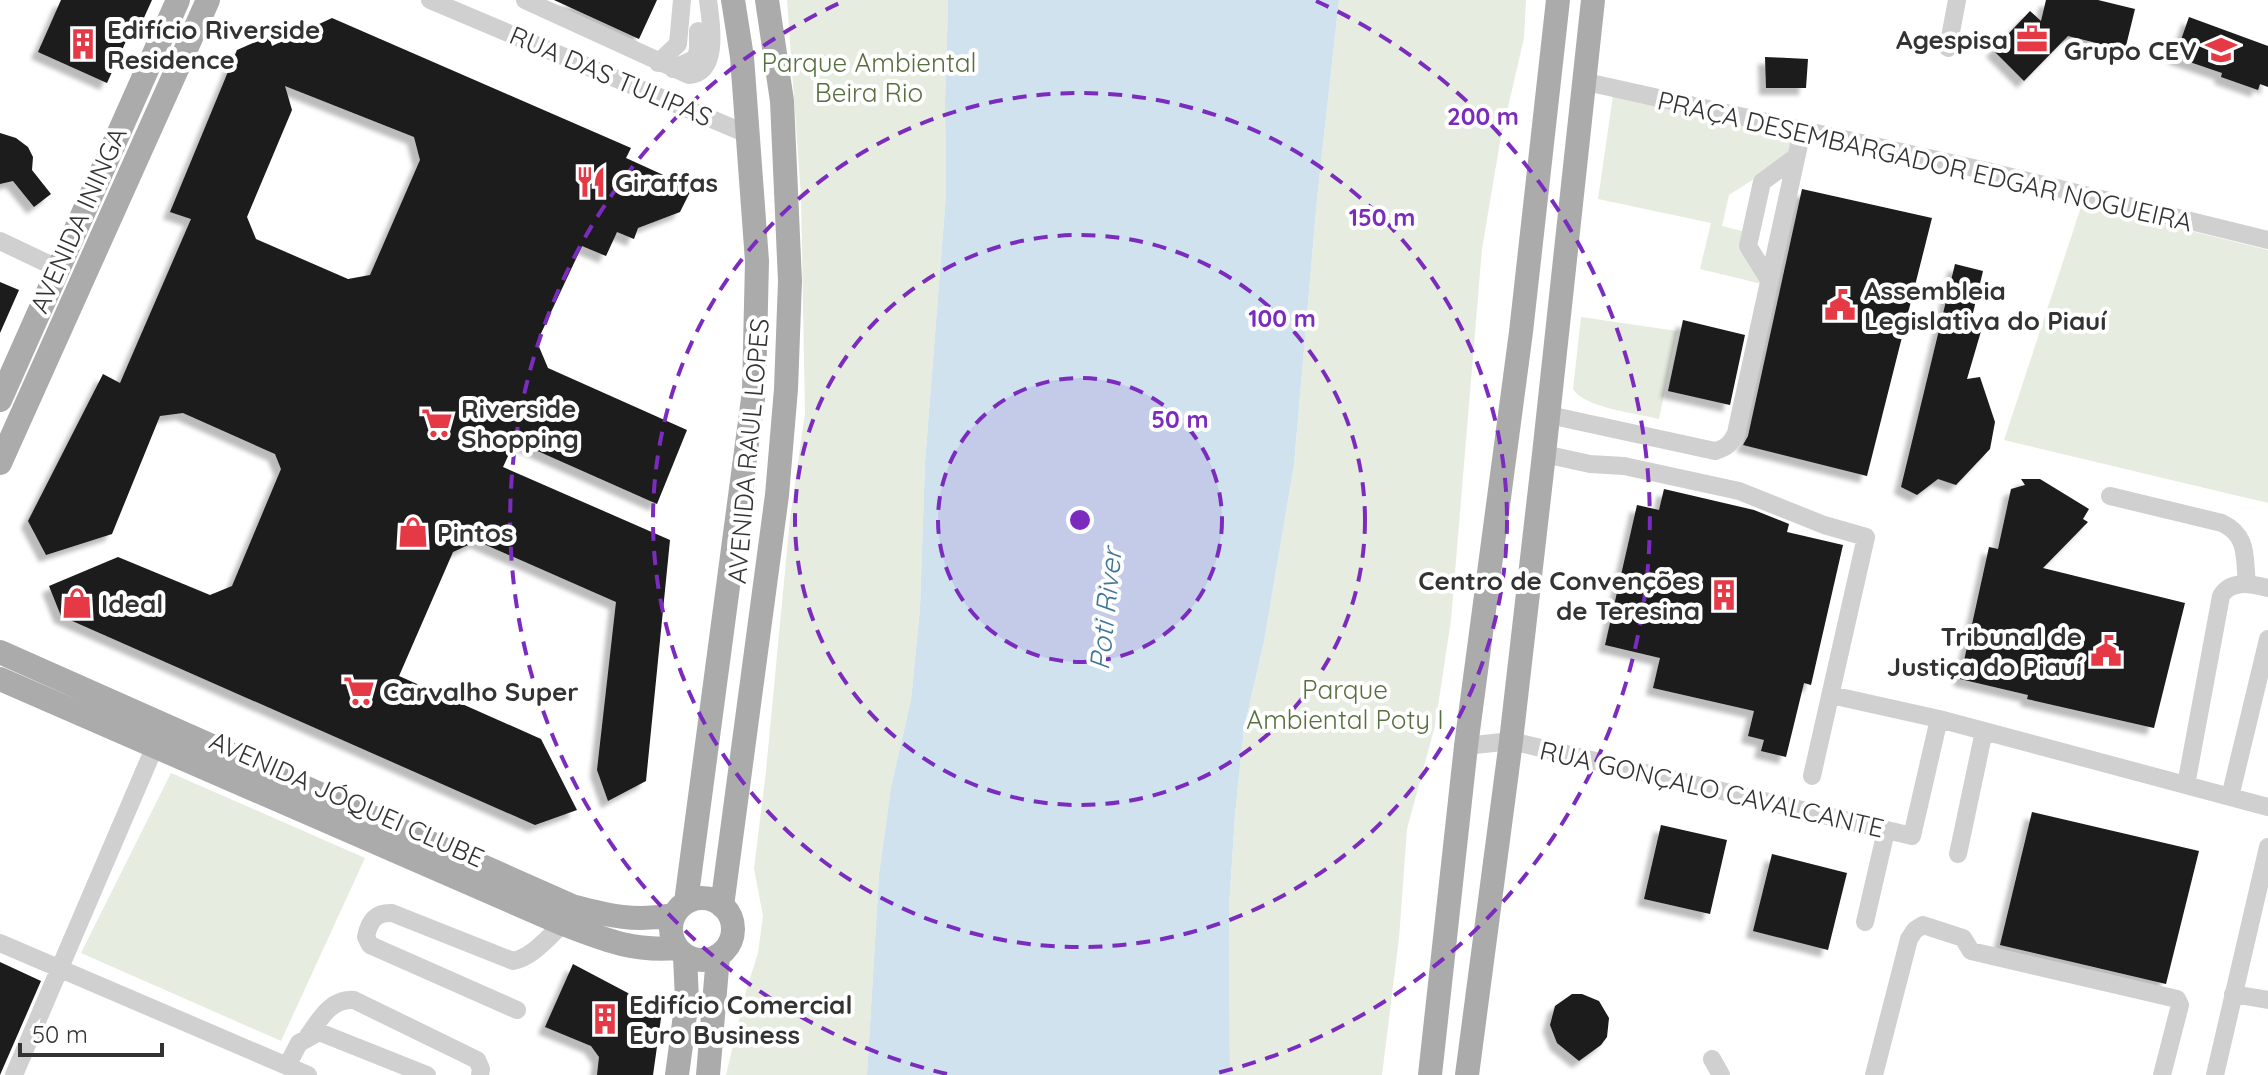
<svg xmlns="http://www.w3.org/2000/svg" width="2268" height="1075" viewBox="0 0 2268 1075" font-family="Quicksand,sans-serif">
<defs>
<filter id="shadow"><feDropShadow dx="-7" dy="7" stdDeviation="2" flood-color="#0004"/></filter>
</defs>
<rect width="100%" height="100%" fill="#fff"/>
<path fill="#e6ecdf" d="M787 0H948L945 102 946 194 925 462 920 608 911 700 891 787 879 874 867 1075H726L745 994 758 953 763 916 754 869 766 771 790 519 805 413 801 196Z
M1339 0H1526L1524 38 1500 142 1482 249 1451 620 1435 726 1407 829 1399 938 1382 1075H1230L1229 908 1235 815 1244 728 1264 642 1294 465 1317 199Z
M1613 96 1797 137 1793 154 1729 195 1722 226 1742 231 1740 248 1766 285 1700 269 1711 223 1598 199Z
M2082 204 2268 250V503L2004 440Z
M1581 317 1677 331 1659 419C1637 413 1584 408 1573 389Z
M171 773 365 858 281 1041 81 953Z"/>
<path fill="#cfe2ee" d="M948 0H1339L1317 199 1294 465 1264 642 1244 728 1235 815 1229 908 1230 1075H867L879 874 891 787 911 700 920 608 925 462 946 194 945 102Z"/>
<path fill="#1a1a1a" fill-rule="evenodd" filter="url(#shadow)" d="M61 0H152L142 22 136 19 107 83 38 52Z
M554 0H657L639 39Z
M2046 0H2098L2135 9 2125 50 2068 36 2024 81 1993 50 2030 11 2041 21Z
M2189 17 2268 46V87L2260 84 2258 90 2221 77 2222 73 2175 57Z
M332 18 631 148 626 158 692 188 680 212 638 228 634 239 617 232 606 256 582 246 537 342 548 368 687 430 657 504 515 441 503 467 670 540 646 781 608 801 597 770 616 602 477 541 453 552 399 676 541 739 577 810 535 825 61 616 49 586 118 557 210 595 232 586 281 469 275 454 183 413 160 416 112 534 46 555 28 521 103 374 120 383 191 219 170 212 237 50 269 36 272 46ZM285 86 414 137 420 160 370 275 348 279 256 239 247 217 292 110Z
M1765 57 1808 59 1806 88H1766Z
M0 133 16 138 28 147 33 157 32 170 51 194 34 207 13 181 0 184Z
M1802 189 1932 218 1867 476 1743 445 1748 436Z
M1955 264 1983 271 1972 317 1984 321 1967 379 1980 377 1995 422 1990 449 1956 485 1938 479 1917 495 1901 487Z
M0 282 19 290 0 333Z
M1683 320 1745 335 1730 405 1668 391Z
M2021 479H2040L2089 509 2083 519 2088 522 2043 568 2185 603 2154 728 2027 699 2028 695 1960 679 1989 547 1998 549 2011 489 2025 485Z
M1664 489 1754 510 1789 524 1787 532 1843 545 1811 685 1804 683 1786 757 1761 751 1764 740 1748 736 1754 711 1653 688 1660 658 1605 645 1637 505 1659 510Z
M2032 812 2199 851 2166 984 2000 945Z
M1661 825 1727 840 1710 914 1644 899Z
M1772 854 1847 873 1828 950 1753 931Z
M0 962 41 981 0 1075Z
M573 964 662 1011 653 1075H597L599 1057 591 1046 545 1027Z
M1572 994H1582L1599 1001 1609 1018 1607 1037 1601 1045 1579 1061 1557 1043 1550 1025 1555 1006Z"/>
<g fill="none" stroke-linecap="round" stroke-linejoin="round">
<path stroke="#d0d0d0" stroke-width="18" d="M430 0 747 134
M525 0 689 75C720 72 711 23 708 0
M1948 48 1957 0
M658 63 678 44 682 0
M673 69 696 58 698 49V31
M1582 81 1987 171 2268 240
M0 241 57 268
M1769 280 1748 246 1762 182 1796 157
M1549 415 1715 451C1726 448 1731 444 1736 433L1802 131
M1544 454 1590 464 1624 466 1739 491 1824 525 1866 537 1812 776
M2110 496 2222 523C2249 536 2244 558 2247 584
M1831 695 1939 719 2268 807
M1466 746 1511 741 1912 836 1939 719
M2186 785 2221 596C2231 579 2251 584 2268 588
M2230 797 2268 639
M1958 854 1984 731
M1865 922 1886 831
M0 943 308 1075
M2233 994 2268 1000
M517 1010 370 945 366 937C369 921 376 912 392 913L513 961C533 957 548 937 563 924
M308 1036C320 1019 331 998 354 1000L477 1060 481 1069 480 1075
M1712 1059 1721 1075
M287 1066 299 1043 319 1032 427 1075
M14 1075 155 746
M1874 1075 1909 939 1915 930 1923 925 1963 938 1971 951 2177 999 2180 1005 2162 1075
M2215 1075 2268 847"/>
<path stroke="#ababab" stroke-width="24" d="M0 400 178 0
M0 463 208 0
M0 652 572 906C610 916 635 922 674 915
M0 679 563 924C603 939 632 952 677 948
M671 929a31 31 0 1 1 62 0a31 31 0 1 1-62 0Z
M686 902 754 391 757 261 742 57 733 0
M722 906 777 495 786 389 790 281 782 101 767 0
M677 1075 687 1000 685 956
M708 1075 718 956
M1430 1075 1466 746 1521 332 1558 0
M1467 1075 1511 741 1544 454 1593 0"/>
</g>
<circle cx="1080" cy="520" r="142" fill="#7b2cbf" fill-opacity=".12"/>
<g fill="none" stroke="#7b2cbf" stroke-width="4" stroke-dasharray="14 10">
<circle cx="1080" cy="520" r="142"/>
<circle cx="1080" cy="520" r="285"/>
<circle cx="1080" cy="520" r="427"/>
<path d="M947 1074A570 570 0 0 1 844 1M1316 1A570 570 0 0 1 1213 1074"/>
</g>
<defs>
<symbol id="office-bare" viewBox="-9 -9 18 18"><path d="M-6-3h4V-5.5h4V-3h4V5H-6ZM-1-4.5V-3h2v-1.5ZM-6 0V1H6V0Z" fill="#e63946" stroke="#fff" stroke-width="2.5" paint-order="stroke"/></symbol>
<symbol id="building-bare" viewBox="-9 -9 18 18"><path d="M-4-6H4V6H1V3H-1V6H-4ZM-2.5-4.3h1.7v1.8h-1.7ZM.8-4.3h1.7v1.8H.8ZM-2.5-1h1.7V.8h-1.7ZM.8-1h1.7V.8H.8Z" fill="#e63946" stroke="#fff" stroke-width="2.5" paint-order="stroke"/></symbol>
<symbol id="school-bare" viewBox="-9 -9 18 18"><path d="M0-5L7-2L0 1L-7-2ZM-4 1L0 2.5L4 1V4Q0 6-4 4Z" fill="#e63946" stroke="#fff" stroke-width="2.5" paint-order="stroke"/></symbol>
<symbol id="restaurant-bare" viewBox="-9 -9 18 18"><path d="M-5-6h1v4h1v-4h1v4h1v-4h1v5L-1.5 .5V6h-2V.5L-5-1ZM5-6V6H3V1.5H1.5Q1.5-4 5-6Z" fill="#e63946" stroke="#fff" stroke-width="2.5" paint-order="stroke"/></symbol>
<symbol id="civic-bare" viewBox="-9 -9 18 18"><path d="M-.6-6.5H3V-4.5H.6V-3L4-1V1h2V6H-6V1h2V-1L-.6-3ZM-1.2 2.5V6h2.4V2.5Z" fill="#e63946" stroke="#fff" stroke-width="2.5" paint-order="stroke"/></symbol>
<symbol id="supermarket-bare" viewBox="-9 -9 18 18"><path d="M-6-5.5h2.5l.6 2H6L4.5 2H-2.5L-4.4-4H-6ZM-1.5 3.2a1.3 1.3 0 1 0 .1 0ZM3 3.2a1.3 1.3 0 1 0 .1 0Z" fill="#e63946" stroke="#fff" stroke-width="2.5" paint-order="stroke"/></symbol>
<symbol id="shop-bare" viewBox="-9 -9 18 18"><path d="M-5-2.5h2.3a2.7 3.5 0 0 1 5.4 0H5L5.5 6h-11ZM-1.5-2.5h3a1.5 2.3 0 0 0-3 0Z" fill="#e63946" stroke="#fff" stroke-width="2.5" paint-order="stroke"/></symbol>
</defs>
<g fill-rule="evenodd">
<use href="#office-bare" x="2010" y="17" width="44" height="44"/>
<use href="#building-bare" x="61" y="22" width="44" height="44"/>
<use href="#school-bare" x="2199" y="28" width="44" height="44"/>
<use href="#restaurant-bare" x="569" y="160" width="44" height="44"/>
<use href="#civic-bare" x="1818" y="283" width="44" height="44"/>
<use href="#supermarket-bare" x="415" y="401" width="44" height="44"/>
<use href="#shop-bare" x="391" y="510" width="44" height="44"/>
<use href="#building-bare" x="1702" y="573" width="44" height="44"/>
<use href="#shop-bare" x="55" y="581" width="44" height="44"/>
<use href="#civic-bare" x="2084" y="629" width="44" height="44"/>
<use href="#supermarket-bare" x="337" y="669" width="44" height="44"/>
<use href="#building-bare" x="583" y="997" width="44" height="44"/>
</g>
<g text-anchor="middle" dominant-baseline="central" stroke-width="8" stroke-linejoin="round" paint-order="stroke">
<g font-size="26" font-weight="bold" fill="#333" stroke="#fff" text-anchor="start">
<text x="107" y="29">Edifício Riverside<tspan x="107" dy="30">Residence</tspan></text>
<text x="2008" y="39" text-anchor="end">Agespisa</text>
<text x="2197" y="50" text-anchor="end">Grupo CEV</text>
<text x="615" y="182">Giraffas</text>
<text x="1864" y="290">Assembleia<tspan x="1864" dy="30">Legislativa do Piauí</tspan></text>
<text x="461" y="408">Riverside<tspan x="461" dy="30">Shopping</tspan></text>
<text x="437" y="532">Pintos</text>
<text x="1700" y="580" text-anchor="end">Centro de Convenções<tspan x="1700" dy="30">de Teresina</tspan></text>
<text x="101" y="603">Ideal</text>
<text x="2082" y="636" text-anchor="end">Tribunal de<tspan x="2082" dy="30">Justiça do Piauí</tspan></text>
<text x="383" y="691">Carvalho Super</text>
<text x="629" y="1004">Edifício Comercial<tspan x="629" dy="30">Euro Business</tspan></text>
</g>
<g font-size="26" fill="#56703f" stroke="#fff">
<text x="869" y="62">Parque Ambiental<tspan x="869" dy="30">Beira Rio</tspan></text>
<text x="1345" y="689">Parque<tspan x="1345" dy="30">Ambiental Poty I</tspan></text>
</g>
<g font-size="26" fill="#333" stroke="#fff">
<text transform="translate(611 76) rotate(23)">RUA DAS TULIPAS</text>
<text transform="translate(1925 161) rotate(13)">PRAÇA DESEMBARGADOR EDGAR NOGUEIRA</text>
<text transform="translate(78 220) rotate(-66)">AVENIDA ININGA</text>
<text transform="translate(748 451) rotate(-85)">AVENIDA RAUL LOPES</text>
<text transform="translate(1712 789) rotate(13)">RUA GONÇALO CAVALCANTE</text>
<text transform="translate(347 799) rotate(24)">AVENIDA JÓQUEI CLUBE</text>
</g>
<g font-size="28" font-style="italic" fill="#3f7597" stroke="#fff">
<text transform="translate(1105 609) rotate(-84)">Poti River</text>
</g>
</g>
<circle cx="1080" cy="520" r="12" fill="#7b2cbf" stroke="#fff" stroke-width="4"/>
<g font-size="24" text-anchor="middle" font-weight="bold" fill="#7b2cbf" stroke="#fff" stroke-width="8" stroke-linejoin="round" paint-order="stroke">
<text x="1483" y="125">200 m</text>
<text x="1382" y="226">150 m</text>
<text x="1282" y="327">100 m</text>
<text x="1180" y="428">50 m</text>
</g>
<path d="M20 1043v12h142v-12" fill="none" stroke="#333333" stroke-width="4"/>
<text x="32" y="1043" font-size="24" fill="#333333" stroke="#ffffff" stroke-width="6" paint-order="stroke">50 m</text>
</svg>
